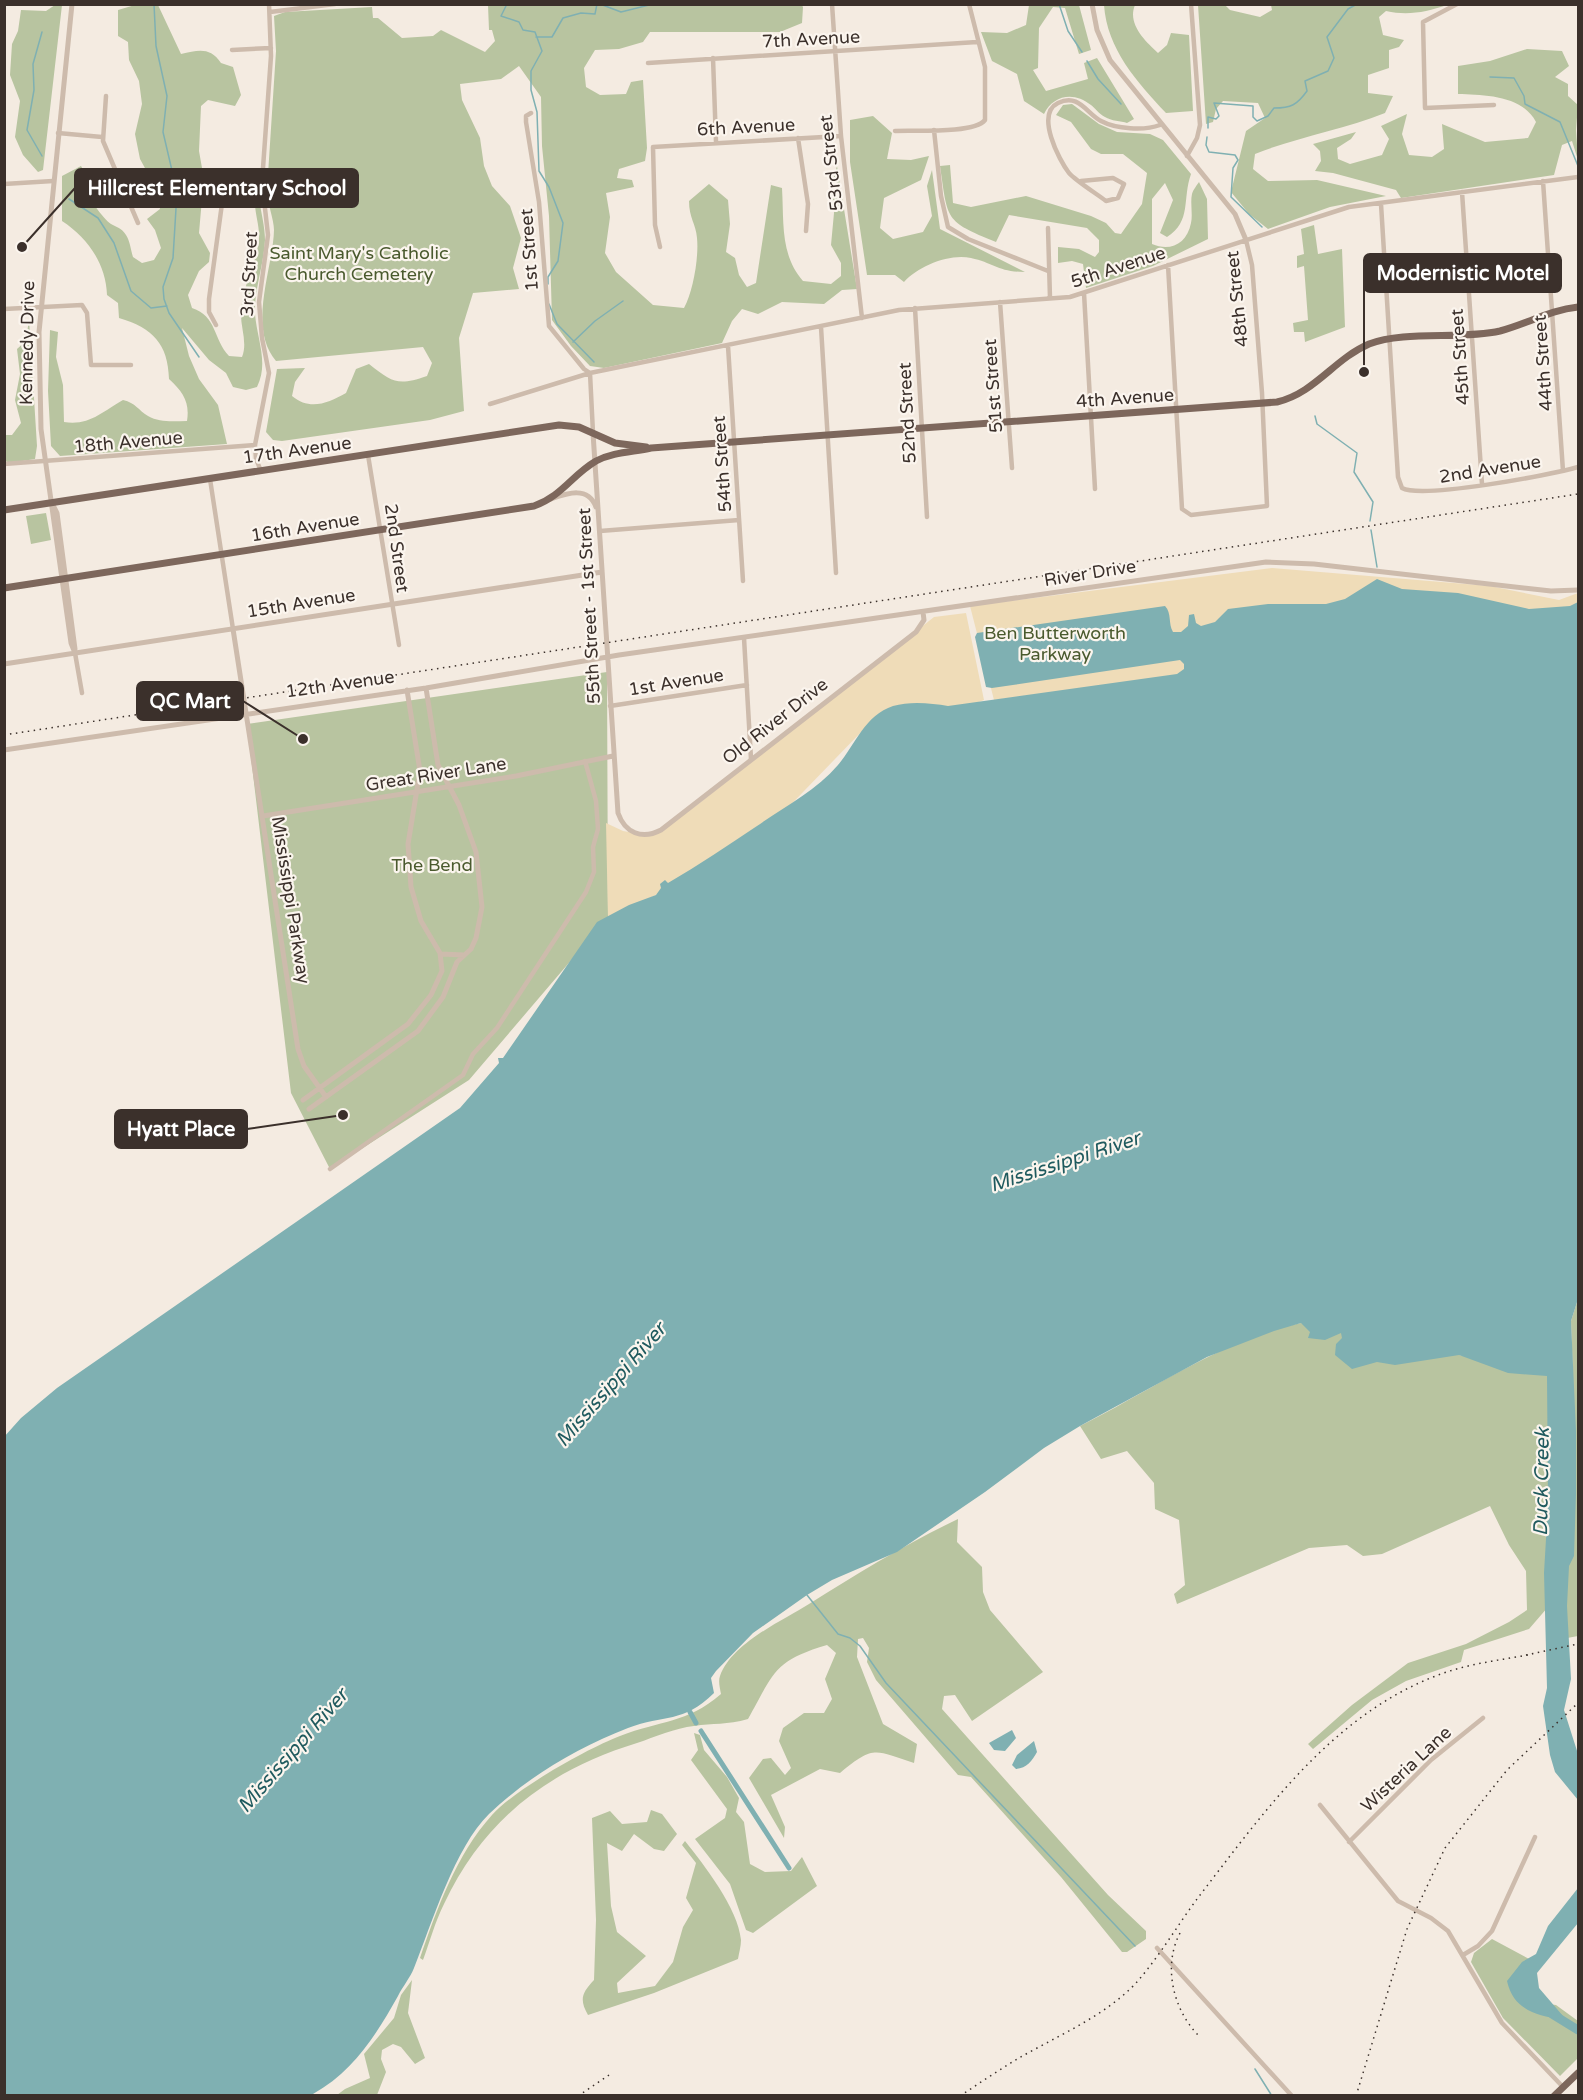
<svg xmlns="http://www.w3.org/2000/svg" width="1583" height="2100" viewBox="0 0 1583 2100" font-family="'Varela Round',sans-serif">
<rect width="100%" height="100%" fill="#f4ebe1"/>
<path fill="#b8c4a0" d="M801 4 803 7 802 23 780 32H650L643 42 619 49 595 50 584 68 586 87 600 95 626 94 631 82 643 80 647 148 645 161 619 169 617 178 632 180 634 187 606 193 610 217 605 253 616 272 653 305 684 308C693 292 699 257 697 238 696 224 689 218 689 201L709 184 728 200 730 224 726 252 735 258 739 275 747 287 756 283 771 185 782 188C784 222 780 255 803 281L831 284 841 276V263L831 245 834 213 832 184 837 166 857 289 842 290 824 304 782 302 758 314 742 309 732 321 722 343 604 368 590 366 571 346 552 320 549 216 542 146 541 97 519 66 501 79 460 84 462 100 480 138 484 166 492 186 510 206 521 238 513 268 519 289 473 293 459 338 464 411 430 420 282 441 273 440 266 432 277 369 305 368 295 382 292 396C310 411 328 403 346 393L356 369 369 364C393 383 398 386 427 376L432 363 423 347 276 361C247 327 273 269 274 230 274 219 267 203 267 190L276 51 274 16 285 12 372 7 373 18H378L402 38 433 36 441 30 485 52 495 41 492 30H489L488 5Z
M55 5H62L43 170 38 172 23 155 15 137 20 101 10 75 12 44 18 31 21 10 46 11Z
M135 5H158L181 54C199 50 210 47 221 63L233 67 241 95 235 106 208 100 201 106 199 151 202 168 215 178 203 187 199 233 210 253 209 262 199 271 188 295 192 308C217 316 213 339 229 356L242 357C248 342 240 327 241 311 243 288 253 268 258 246 262 230 254 215 255 199H259C261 212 265 227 265 240 264 265 254 289 255 314 257 339 269 363 257 387L246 390 233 387 226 373 209 360 182 328 189 356 199 379 218 405 227 444 60 456 51 446 48 391 50 330 58 332 56 357 63 385 64 422C89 426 102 412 123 400 136 403 138 410 148 416 160 423 174 421 187 421 190 402 183 392 169 379 168 344 153 328 119 318L118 303 107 295C106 264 88 238 62 221V176L81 166 87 177 83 186C86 194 103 219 111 224 116 227 122 228 126 235 130 241 131 251 133 257L142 263 154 260 161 248 155 230 147 219 160 209 157 190 140 159 135 134 142 104 139 81 129 60 128 42 118 36V10Z
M1029 5H1079L1091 50 1079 54 1065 8 1053 7 1039 28 1038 68 1033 70 1046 91 1088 79 1084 63 1097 58 1134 119 1127 123C1121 121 1111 121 1105 117 1099 114 1095 108 1091 105 1074 91 1053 95 1044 114L1024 101 1017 74 992 61 981 32 1007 33 1026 25Z
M1104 5H1135C1127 24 1145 41 1158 53L1167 45 1171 33 1189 35 1193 111 1166 113C1137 82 1107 49 1104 5Z
M1198 5H1225L1230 10 1260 17 1272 10 1271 5H1447C1426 12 1408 16 1386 11L1379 17 1383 35 1404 40 1399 47 1389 50V68L1368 75V93L1393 96 1385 113C1343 130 1297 137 1255 154L1253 169 1268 181 1317 180 1386 196 1330 207 1268 229 1249 214 1231 192 1246 131 1265 118 1258 103 1223 101 1216 109 1213 122 1206 124Z
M1527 49 1562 51 1569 66 1555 77 1568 84V96L1578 105 1576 130 1578 160 1572 141 1562 145 1554 175 1401 198 1396 190 1333 173 1315 171 1321 161 1320 151 1313 144 1356 132 1351 139 1337 148 1338 159 1350 164 1382 155 1389 139 1381 126 1407 114 1402 134 1409 155 1432 157 1444 149 1442 124 1485 142 1528 138 1536 122C1522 95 1484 95 1458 94V66L1490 61Z
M1072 104 1099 124 1117 132 1150 134 1163 140 1191 174C1182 199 1192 221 1167 237L1160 233 1173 200 1165 183 1152 199V244C1170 252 1187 244 1191 223 1193 214 1190 203 1192 194 1193 190 1197 185 1199 182L1207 199 1208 239 1153 266 1086 288 1083 264 1072 261 1058 263V247L1079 249 1095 257 1099 252V240L1087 228 1009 215 996 242C944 221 948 220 940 166L950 165 953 203 971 207 1026 196 1091 216 1106 223 1115 233 1121 234 1142 204 1147 173 1123 154H1101L1091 149 1071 122 1056 115 1063 105Z
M873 116 892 133 887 159 911 160 929 156 921 180 884 198 880 228 893 239 923 232 932 216 927 186 932 170 940 229 1025 272C998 272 994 263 971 258 950 253 918 266 904 282L895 275H867L850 162V120Z
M1314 225 1318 254 1342 249 1345 327 1305 342 1304 332H1294L1293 323 1308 320 1304 266 1297 268V256L1304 254 1301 229Z
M29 319 37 446 35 459 10 463 5 461V435H12L21 423 15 400 20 374 17 349 26 341Z
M46 513 51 540 31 544 26 516Z
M607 672 608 917 469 1080 330 1169 291 1093 247 724Z
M1578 1299V1636L1551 1641 1548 1607 1529 1629 1464 1650 1461 1662 1406 1681 1372 1700 1313 1749 1308 1744 1352 1705 1408 1663 1466 1644 1509 1622 1527 1610 1526 1571 1509 1545 1490 1506 1382 1554 1363 1556 1347 1545 1309 1548 1177 1604 1174 1594 1185 1585 1179 1520 1155 1509 1154 1483 1127 1451 1101 1459 1080 1426C1152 1390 1221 1340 1301 1323L1573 1378 1571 1321Z
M958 1519 957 1542 982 1567 983 1592 990 1610 1043 1672 972 1721 955 1695 944 1696 942 1709 1108 1895 1146 1931V1939L1127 1952H1122L1061 1877 971 1777 958 1775 876 1680 867 1662 869 1648 863 1638 858 1639 857 1657 883 1724 917 1744 914 1763C874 1750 874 1745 840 1773L820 1769 771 1795 785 1827 784 1838 749 1778 763 1759 771 1758 785 1775 791 1768 779 1741 783 1728 804 1713H824L832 1699 825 1679 836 1653 827 1645C773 1661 774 1673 748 1719 727 1725 713 1723 694 1726 675 1728 655 1737 637 1743 549 1770 484 1819 444 1904 435 1922 430 1941 423 1960L420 1958C437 1909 456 1855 492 1815 514 1790 588 1748 620 1736 661 1720 686 1724 721 1694 720 1688 718 1681 720 1676 732 1643 782 1621 809 1604 858 1573 906 1544 958 1519Z
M694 1733 700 1735 704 1750 727 1777 739 1798 736 1812 744 1822 750 1864 765 1872 791 1871 802 1857 817 1886 753 1933 746 1930 730 1884 695 1839 725 1818 727 1809 691 1760 698 1750Z
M651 1810 662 1814 677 1834 664 1851 654 1849 634 1834 622 1851 607 1843 611 1906 617 1932 646 1956 617 1983 618 1993 655 1986 673 1962 683 1927 693 1910 686 1898 696 1863 682 1845 685 1841C704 1865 738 1908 741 1940 741 1946 739 1953 738 1959L654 1993 588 2015C579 1999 582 1993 594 1980L596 1920 592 1818 610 1811 622 1824 647 1822Z
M1492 1939 1531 1960 1532 2002 1556 2005 1578 2021V2058L1560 2076 1503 2018 1471 1962 1474 1953Z
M412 1980 408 2013 425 2058 415 2064 401 2047 393 2044 382 2050 381 2059 386 2072 377 2095H337L345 2089 370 2078 364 2054 394 2018 401 1995Z"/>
<path fill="#efdcb8" d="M1272 568 1490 586 1559 600 1578 593V609L1182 675 994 700 970 606Z
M966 613 984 700 957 710 865 728 775 821 656 895 608 917 606 823 623 831 652 836 697 805 934 617Z"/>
<path fill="#7fb0b2" d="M1377 579 1402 589 1458 593 1529 609 1570 606 1578 602V1299L1571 1321 1576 1431V1494L1574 1556 1569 1566 1567 1606 1571 1679 1564 1710 1578 1754V1800L1555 1772 1550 1755 1543 1706 1547 1688 1544 1573 1548 1505 1547 1376 1508 1373 1459 1355 1395 1365 1377 1362 1352 1369 1335 1355 1336 1344 1342 1338 1341 1333 1325 1340 1308 1338 1310 1332 1301 1323 1274 1331 1207 1357 1080 1426 1044 1448 985 1492 897 1552 832 1580 807 1595 753 1633 716 1671 711 1678 714 1693C683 1724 664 1714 628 1728 577 1748 529 1776 489 1814 455 1847 432 1923 414 1968 410 1978 403 1986 398 1996 376 2035 354 2071 313 2094 303 2100 264 2096 250 2096 168 2096 86 2096 5 2095L4 1437 21 1418 57 1388 460 1108 499 1063 498 1058H503L597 922 629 905 656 895 661 888 660 884 665 880 668 883C699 865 728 845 757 826 784 807 816 791 838 765 855 745 865 715 893 706 910 701 931 703 948 706L1177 674 1184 669V664L1180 660 992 688 986 687 975 637 977 633 1165 606C1172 613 1168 624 1173 632H1181L1188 626 1189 615 1194 614 1196 623 1201 626 1215 622 1228 609 1268 604H1326L1345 599Z
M1012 1730 1016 1738 1005 1751 994 1750 989 1743Z
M1034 1741 1037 1752C1032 1761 1027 1768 1016 1769L1012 1765 1017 1755Z
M1578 1888V1923L1537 1973 1539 1988 1563 2016 1561 2019C1536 2016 1513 2009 1507 1981L1522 1962 1536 1954 1548 1926Z"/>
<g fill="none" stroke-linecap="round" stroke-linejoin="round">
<path stroke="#7fb0b2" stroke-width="1.5" d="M154 4 156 46 167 96 163 132 177 192 173 258 163 287 164 299 169 313 199 357
M507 4 501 16 519 22 523 30 535 32 542 51 531 71V90L537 112 539 171 549 187 563 223 558 261 548 277V284
M600 4 621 12 653 4
M1059 4 1068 31 1082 52
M536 37H552L563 18 581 13 595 14 597 4
M1087 61 1098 79 1121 104
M1490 77 1514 78 1524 96 1525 104 1560 122 1578 166
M1208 128V117L1216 119 1219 116 1214 103 1253 106V117L1257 121 1268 116 1274 108C1291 108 1297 105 1307 91L1305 81 1328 71 1334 58 1327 37 1348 9 1357 4
M1207 137 1206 145 1209 152 1235 155 1238 160 1233 168 1231 197 1262 227
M42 156 27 130 34 90 33 64 42 32
M69 199 98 218 114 243 131 291 151 308 167 306
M549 304 557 324 594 362
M573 342 595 321 623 301
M1315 416 1317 424 1357 453 1354 472 1373 502 1370 521
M1371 530 1377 567
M807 1595 838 1634 850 1638 860 1646 886 1683 1135 1946
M1255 2069 1272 2096"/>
<path stroke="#7fb0b2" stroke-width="5" d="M690 1712 696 1723
M701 1731 789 1868"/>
<path stroke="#7fb0b2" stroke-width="9" d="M1552 2014 1578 2030"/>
<path stroke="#cdbbac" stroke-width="4.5" d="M832 4 841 136 862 318
M1457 4 1423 22 1425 108 1494 105
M270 12 335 4
M232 50 271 48
M713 58 716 142
M648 63 977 42
M106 96 103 141 138 223
M531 113 526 116V122L539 202 549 326 584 369 590 373
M934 130 941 196 948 227 968 239 1048 271
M895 131C914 130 974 134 985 120V67L969 4
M58 133 102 137
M798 138 808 204 806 231
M1187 156 1197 138 1200 125 1191 4
M1081 181 1113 178 1124 184 1118 198 1106 201C1097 194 1076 181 1069 173 1059 160 1035 114 1058 103 1079 93 1086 113 1101 121 1116 129 1144 131 1160 125
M1543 181 1563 471
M4 184 53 181
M1462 192 1482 484
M1381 204 1398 477 1402 488C1422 499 1551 475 1578 467
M1048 228 1050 298
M660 247 655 225 653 147 841 136
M1168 265 1182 509 1191 515 1267 506 1262 393 1252 265 1246 240
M1084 293 1095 489
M1000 302 1012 468
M915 308 927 517
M4 309 82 305 87 313 91 365H131
M216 325 209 312V299L224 189 231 185 262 182
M821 327 836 573
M728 346 743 581
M590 373 593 433
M490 404 590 373 899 310 1070 297 1349 207 1578 177
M368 455 399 645
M4 464 255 445
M261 471 256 459 255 445 269 373 262 338 259 302 268 235 262 182 271 56 269 4
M210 479 233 629
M600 531 739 520
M744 638 751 759
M75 653 82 693
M610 706 747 685
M330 1169 463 1075 473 1054 497 1028 586 892 594 872 593 847 598 829 596 801 585 761
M1320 1805 1398 1901 1431 1918 1448 1931 1502 2023 1563 2087
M1349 1842 1431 1760 1483 1718
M1157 1948 1292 2096
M1463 1955 1478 1946 1492 1931 1535 1837"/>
<path stroke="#cdbbac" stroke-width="5" d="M72 4 39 332 41 429 71 643 75 653
M1092 4 1097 30 1110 60 1235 214 1246 240
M593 433 618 813C625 833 642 840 661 830L916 632 924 620 923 612
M551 499C568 493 588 486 596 507
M53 505 57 513 75 649
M233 629 298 1049 304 1066 326 1097
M4 664 602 572
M4 750 426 688 619 655 1266 562 1314 564 1551 591 1578 590
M263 816 516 776 613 756
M441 954 464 955
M303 1100 408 1024 431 995 442 971 440 953 421 921 411 887 408 844 420 771 407 690
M309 1109 418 1031 443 997 457 962 471 949 476 938 482 907 476 852 459 805 438 765 426 688"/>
<path stroke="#7d675c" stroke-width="7" d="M4 510 559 425 579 427 615 443 646 447
M4 588 534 506C562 496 572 475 596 461 613 452 633 452 651 448L1277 402C1315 393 1334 359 1369 344 1405 330 1461 340 1500 331 1527 324 1550 310 1578 307
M1554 2096 1578 2073"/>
<path stroke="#3b302b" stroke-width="1.5" stroke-dasharray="1.5 4.5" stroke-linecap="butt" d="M4 735 1578 494
M1526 1655 1578 1644
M1180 1933C1162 1967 1174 2012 1200 2037
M578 2096 609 2075
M960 2096C978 2084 996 2072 1014 2061 1054 2037 1103 2018 1136 1983 1159 1957 1177 1926 1197 1899 1264 1812 1333 1713 1441 1674 1471 1663 1502 1660 1533 1654
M1356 2096 1407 1929 1445 1848 1507 1770 1578 1703"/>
</g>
<g text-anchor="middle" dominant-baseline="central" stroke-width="4.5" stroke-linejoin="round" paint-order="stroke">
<g font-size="18" fill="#3b302b" stroke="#fbf5ee">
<text transform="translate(811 39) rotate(-3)">7th Avenue</text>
<text transform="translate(746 127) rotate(-3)">6th Avenue</text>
<text transform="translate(831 163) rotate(-97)">53rd Street</text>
<text transform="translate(529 250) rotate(-94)">1st Street</text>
<text transform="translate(1118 267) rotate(-18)">5th Avenue</text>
<text transform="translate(249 274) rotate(-87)">3rd Street</text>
<text transform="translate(1237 299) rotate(-96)">48th Street</text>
<text transform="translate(27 343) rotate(-89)">Kennedy Drive</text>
<text transform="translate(1460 357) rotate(-94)">45th Street</text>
<text transform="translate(1543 363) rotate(-94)">44th Street</text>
<text transform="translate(993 386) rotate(-94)">51st Street</text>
<text transform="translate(1125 398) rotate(-4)">4th Avenue</text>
<text transform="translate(907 413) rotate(-93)">52nd Street</text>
<text transform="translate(128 442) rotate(-5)">18th Avenue</text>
<text transform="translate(297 450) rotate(-8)">17th Avenue</text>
<text transform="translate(722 464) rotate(-94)">54th Street</text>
<text transform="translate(1490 469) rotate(-9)">2nd Avenue</text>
<text transform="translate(305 527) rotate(-9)">16th Avenue</text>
<text transform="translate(397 548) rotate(82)">2nd Street</text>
<text transform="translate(1090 573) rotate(-9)">River Drive</text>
<text transform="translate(301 603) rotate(-9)">15th Avenue</text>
<text transform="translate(589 606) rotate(-93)">55th Street - 1st Street</text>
<text transform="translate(676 682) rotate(-9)">1st Avenue</text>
<text transform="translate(340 684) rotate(-8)">12th Avenue</text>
<text transform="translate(775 721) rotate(-38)">Old River Drive</text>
<text transform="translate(436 774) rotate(-9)">Great River Lane</text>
<text transform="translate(291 900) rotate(81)">Mississippi Parkway</text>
<text transform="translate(1406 1769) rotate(-43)">Wisteria Lane</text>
</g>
<g font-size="18" fill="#4a5a2e" stroke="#fbf5ee">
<text x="359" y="253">Saint Mary's Catholic<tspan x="359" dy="21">Church Cemetery</tspan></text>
<text x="1055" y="633">Ben Butterworth<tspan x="1055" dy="21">Parkway</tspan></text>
<text x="432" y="865">The Bend</text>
</g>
<g font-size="20" font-style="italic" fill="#1f5a5e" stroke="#fbf5ee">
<text transform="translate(1065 1162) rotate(-18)">Mississippi River</text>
<text transform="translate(611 1385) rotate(-49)">Mississippi River</text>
<text transform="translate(1542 1482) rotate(-89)">Duck Creek</text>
<text transform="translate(293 1751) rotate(-49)">Mississippi River</text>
</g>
</g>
<path fill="none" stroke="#3b302b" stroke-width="2" d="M22 247L75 188M1364 372L1364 273M303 739L243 701M343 1115L247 1129"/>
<g fill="#3b302b" stroke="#fbf5ee" stroke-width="2">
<circle cx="22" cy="247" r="6"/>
<circle cx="1364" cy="372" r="6"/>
<circle cx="303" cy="739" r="6"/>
<circle cx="343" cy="1115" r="6"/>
</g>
<g fill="#3b302b" stroke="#3b302b" stroke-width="2">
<rect x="75" y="169" width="283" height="38" rx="6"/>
<rect x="1364" y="254" width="197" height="38" rx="6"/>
<rect x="137" y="682" width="106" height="38" rx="6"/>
<rect x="115" y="1110" width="132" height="38" rx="6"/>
</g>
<g font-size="20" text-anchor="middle" font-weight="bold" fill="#fff">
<text x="217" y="195">Hillcrest Elementary School</text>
<text x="1463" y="280">Modernistic Motel</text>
<text x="190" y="708">QC Mart</text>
<text x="181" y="1136">Hyatt Place</text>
</g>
<rect width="1583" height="2100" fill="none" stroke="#3b302b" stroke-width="12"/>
</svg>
